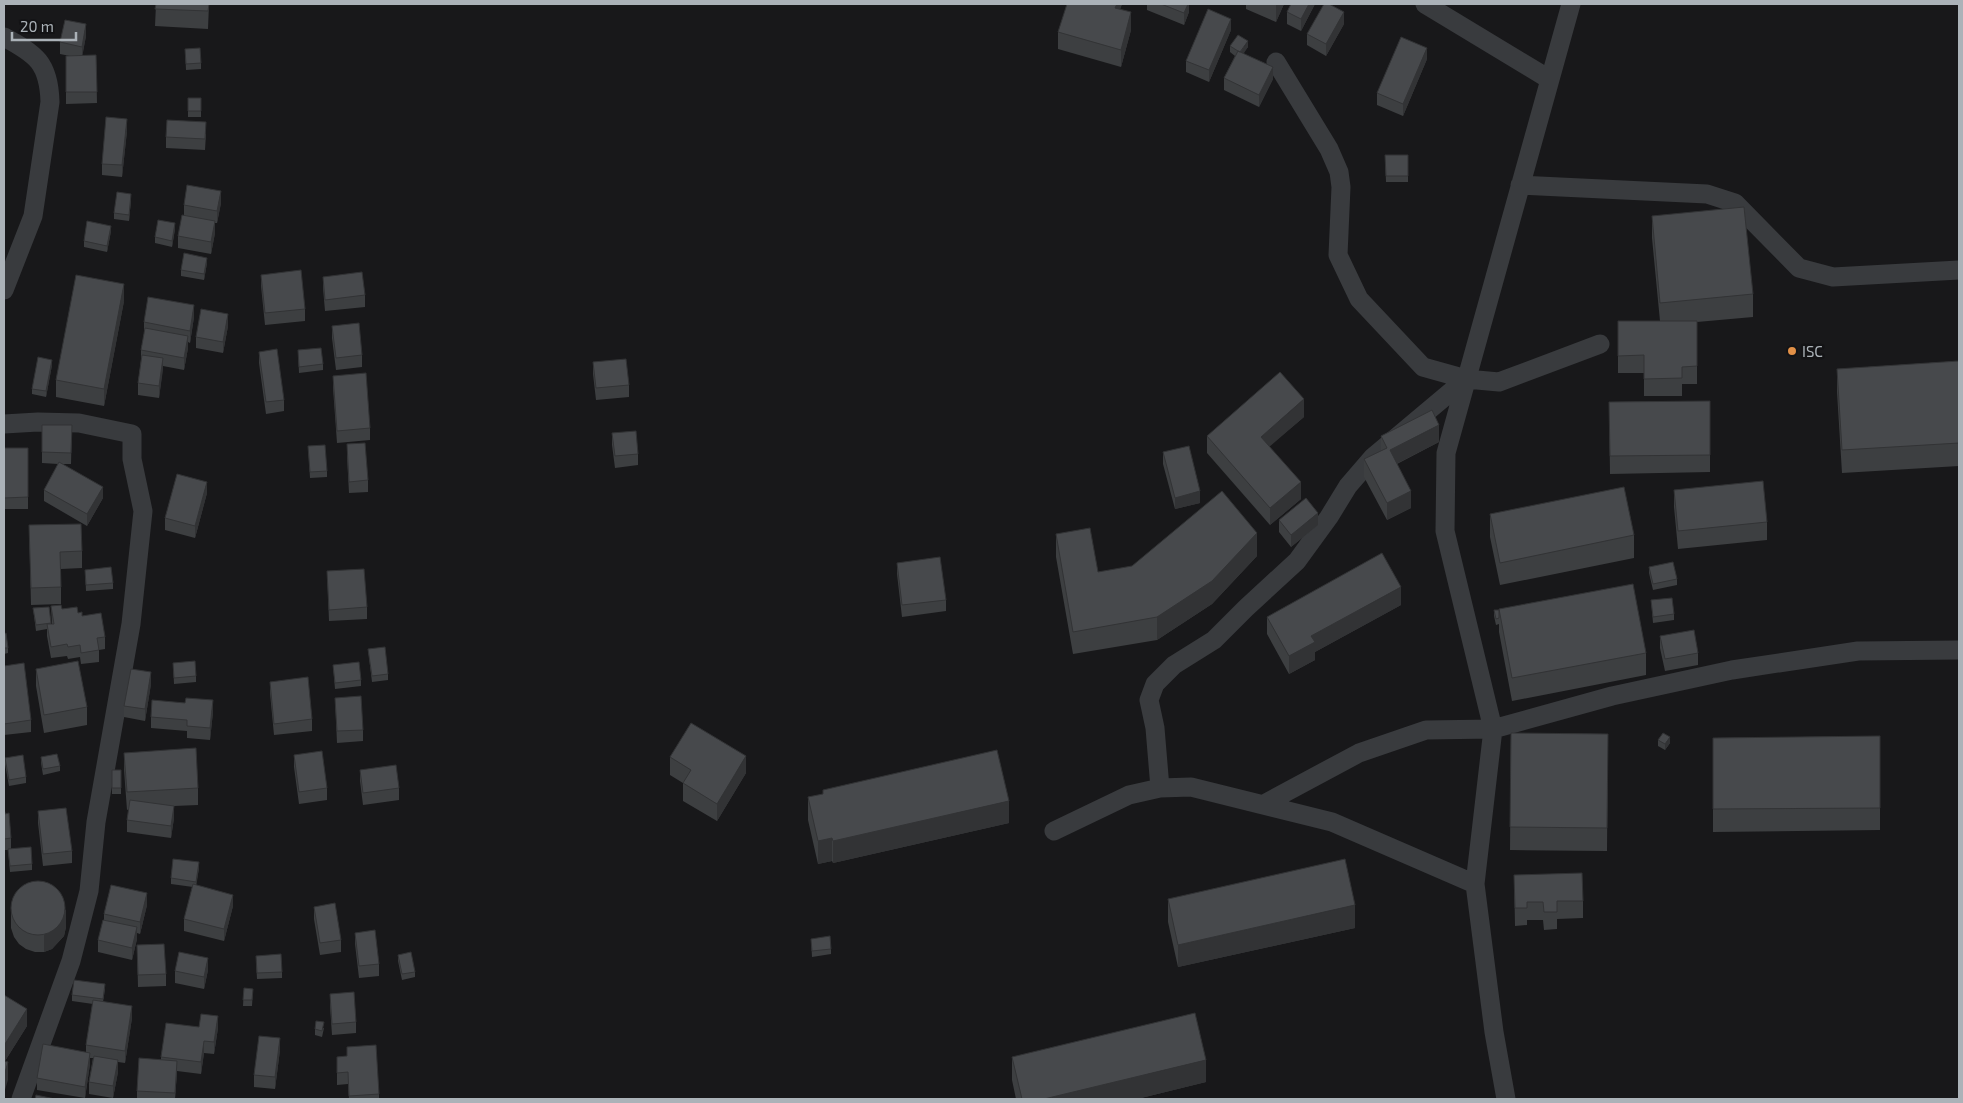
<svg xmlns="http://www.w3.org/2000/svg" width="1963" height="1103" viewBox="0 0 1963 1103" font-family="'Exo 2',sans-serif">
<rect width="100%" height="100%" fill="#18181a"/>
<g fill="none" stroke-linecap="round" stroke-linejoin="round">
<path stroke="#393b3e" stroke-width="19" d="M1425 4 1549 79
M4 37C36 54 49 63 50 102L33 216 4 290
M1276 62 1329 149 1339 172 1341 187 1338 255 1359 299 1423 367 1466 379 1499 382 1600 344
M1520 185 1707 194 1735 203 1799 268 1833 277 1959 270
M4 424 38 422 79 423 132 434V459L143 511 131 624 96 822 89 891 71 961 21 1099
M1160 788 1155 728 1149 700 1155 684 1174 665 1214 640 1246 608 1297 561 1329 517 1348 486 1373 457 1466 379
M1264 804 1359 753 1426 730 1493 729 1612 696 1732 670 1858 651 1959 650
M1054 831 1129 795 1160 788 1191 787 1332 822 1475 884
M1506 1099 1494 1032 1475 884 1493 729 1445 531 1446 453 1571 4"/>
</g>
<path fill="#3d3f41" d="M156 4H209L208 29 155 26Z
M1122 4 1120 9 1131 30 1121 67 1058 49V32Z
M1147 4H1189V12L1184 25 1147 10Z
M1246 4H1284L1276 22 1246 9Z
M1291 4H1315L1301 31 1287 24V12Z
M1344 24 1326 56 1307 45V34Z
M1231 30 1209 82 1186 72V61Z
M86 36 82 56 96 55 97 103 66 104V56H70L60 54V42Z
M1230 46 1248 47 1243 53 1273 79 1259 107 1224 90V78L1235 56 1230 52Z
M185 49 201 63V69L186 70Z
M1427 59 1403 116 1377 105V93Z
M188 98H201V117H188Z
M127 131 122 177 102 175V164Z
M206 134 205 150 166 148V137Z
M1385 155H1408V182H1386Z
M131 200 129 221 114 219V213Z
M221 203 217 223H215V233L211 254 178 248V236L184 215V205Z
M1652 216 1753 294V317L1697 322V384H1682V396H1644V373H1618V321H1660L1652 238Z
M175 229 172 247 155 243V237Z
M111 231 107 252 84 247V241Z
M207 263 204 280 181 276V270Z
M261 275 305 309V321L265 325 261 286Z
M323 277 365 295V307L325 311 323 288Z
M124 301 104 406 56 397V380Z
M194 317 190 343 188 342V348L184 370 163 366 159 398 138 395V383L141 360V350L144 334V322Z
M228 326 223 353 196 348V337Z
M332 326 362 355V367L336 370 332 338Z
M298 350 323 364V370L299 373Z
M259 352 284 400V411L266 414 259 363Z
M1959 361V466L1842 473 1837 392V369Z
M593 362 629 385V397L596 400 593 374Z
M52 365 46 397 32 394V389Z
M333 376 370 428V440L337 443 333 388Z
M1710 401V472L1610 474 1609 402Z
M1304 417 1269 446 1301 499 1270 525 1207 453V436Z
M42 425H72L71 464H62L103 498 87 526 44 501V490L58 464 42 463Z
M612 433 638 454V465L615 468 612 445Z
M1381 436 1439 442 1397 464 1411 508 1387 520 1364 477V459L1381 451Z
M347 444 368 480V492L349 493 347 456Z
M308 446 327 471V477L310 478Z
M4 448H28V509H4Z
M1163 452 1200 503 1175 509 1163 464Z
M1674 490 1767 522V540L1678 549 1674 507Z
M207 493 195 538 165 530V518Z
M1490 514 1634 535V558L1500 585 1490 537Z
M1279 520 1318 525 1291 547 1279 532Z
M29 525 82 551V568L61 569V604L31 605Z
M1056 534 1098 572 1257 556 1212 604 1157 640 1073 654 1056 557Z
M897 563 946 600V611L902 617 897 574Z
M1649 567 1677 579V585L1653 590 1649 573Z
M85 570 113 583V589L86 591Z
M327 571 367 607V619L329 621Z
M1651 600 1674 614V620L1653 623Z
M1401 605 1315 652V660L1289 674 1267 634V617Z
M51 606 78 613 82 616 105 637V649L99 650V662L81 664 80 657 68 659 67 656 51 658 47 636V629L36 631 33 608 49 607 51 624H52Z
M1494 610 1646 653V675L1512 701 1499 632V624L1496 625 1494 616Z
M4 634 8 648V653L4 654Z
M1660 636 1698 653V665L1665 671 1660 648Z
M368 649 388 674V680L372 682Z
M173 663 196 676V682L174 684Z
M333 665 361 680V686L335 689Z
M4 666 31 720V732L4 735Z
M36 669 87 707V725L44 733 36 686Z
M270 682 312 719V731L274 735 270 693Z
M151 684 145 721 124 717V706Z
M335 698 363 730V741L337 743Z
M213 712 210 740 187 738V731L151 728V717Z
M1511 733 1608 734 1607 851 1510 850Z
M1880 736V830L1713 832V738Z
M1658 740 1670 743 1665 750 1658 746Z
M124 753 198 788V805L174 806V818L171 838 127 832V820L129 809 127 810 124 770Z
M294 755 327 788V800L299 804 294 767Z
M41 757 60 766V771L43 775 41 763Z
M670 757 746 773 717 821 683 801V783L670 775Z
M5 758 26 777V783L9 786 5 764Z
M112 770H121V794H112Z
M360 770 399 788V800L363 805 360 781Z
M4 779 5 785V796H4Z
M823 790 1009 823 833 863 832 861 818 864 808 820V797L823 794Z
M4 807 11 838V849L32 864V870L10 872 8 850H4Z
M38 811 72 851V863L43 866 38 823Z
M199 868 196 885 233 906 224 941 184 931V919L193 887 171 884V878Z
M1514 875 1583 901V918L1557 919V929L1544 930 1543 920H1527V925L1515 926Z
M1168 899 1355 928 1178 967 1168 922Z
M147 905 140 934 137 933V939L132 960 98 952V940L104 920V914Z
M314 907 341 940V952L320 955 314 919Z
M11 911 66 927 64 936 52 949 44 952H35L26 949 19 944 14 937 11 928Z
M355 933 379 964V976L359 978 355 944Z
M811 939 831 949V954L812 957Z
M137 945 166 974V986L138 987Z
M398 955 415 972V977L402 980 398 961Z
M256 961 282 972V978L257 979Z
M208 970 204 989 175 983V971Z
M244 988 253 989 252 1006H243Z
M105 989 103 1002 132 1018 125 1063 118 1062V1072L113 1098 89 1094V1082L93 1058H90V1064L85 1098 37 1090V1078L86 1052V1045L93 1004 72 1001V995Z
M330 994 356 1022V1033L332 1035 330 1006Z
M4 995 27 1026 5 1061 4 1060Z
M199 1027 218 1028 214 1054 204 1053 201 1074 177 1071 175 1099H137V1091L161 1060V1057Z
M324 1028 322 1037 315 1035V1029Z
M347 1047 379 1094V1099H349L348 1084 337 1085V1057L347 1056Z
M280 1050 275 1089 254 1087V1075Z
M1012 1057 1206 1082 1137 1099H1016L1012 1080Z"/>
<path fill="#323335" d="M1117 4H1122L1115 25V8Z
M1188 4H1189V12L1184 25V13Z
M1276 4H1284L1276 22Z
M1309 4H1315L1301 31V19Z
M1131 12V30L1121 67V50Z
M1344 12V24L1326 56V44Z
M1231 19V30L1209 82V70Z
M86 24V36L82 58V47Z
M1248 41V47L1240 59V53Z
M1427 48V59L1403 116V104Z
M1273 67V79L1259 107V95Z
M127 119V131L122 177V165Z
M221 191V203L217 223V211Z
M131 194V200L129 221V215Z
M215 221V233L211 254V242Z
M175 223V229L172 247V241Z
M111 226V231L107 252V246Z
M207 258V263L204 280V274Z
M124 284V301L104 406V389Z
M194 305V317L190 343V331Z
M228 314V326L223 353V342Z
M188 336V348L184 370V358Z
M163 358V370L159 398V386Z
M52 360V365L46 397V391Z
M1304 399V417L1261 454V437Z
M1439 425V442L1390 467V450Z
M207 482V493L195 538V526Z
M1301 482V499L1270 525V508Z
M103 487V498L87 526V514Z
M1200 491V503L1175 509V498Z
M1411 491V508L1387 520V503Z
M1318 513V525L1291 547V535Z
M1257 533V556L1212 604 1157 640V617Z
M1401 587V605L1315 652V660L1289 674V656L1311 636Z
M151 672V684L145 721V709Z
M213 700V712L210 740V728Z
M1670 737V743L1665 750V744Z
M746 756V773L717 821V804Z
M1009 801V823L833 863V841Z
M174 806V818L171 838V826Z
M832 838V861L818 864V841Z
M199 862V868L196 888V882Z
M147 893V905L140 934V922Z
M233 895V906L224 941V929Z
M1355 905V928L1178 967V945Z
M66 909V927L64 936 52 949 44 952V935Z
M137 927V939L132 960V948Z
M208 958V970L204 989V977Z
M132 1006V1018L125 1063V1051Z
M27 1009V1026L5 1061V1044Z
M218 1016V1028L214 1054V1042Z
M280 1038V1050L275 1089V1077Z
M204 1041V1053L201 1074V1062Z
M90 1053V1064L85 1098V1087Z
M118 1060V1072L113 1098V1086Z
M1206 1060V1082L1137 1099H1044Z
M177 1061V1073L175 1099V1093Z
M8 1062V1080L4 1093V1076Z"/>
<path fill="#47494c" stroke="#323335" d="M156 4H209L208 11 155 9Z
M1067 4H1117L1115 8 1131 12 1121 50 1058 32Z
M1161 4H1188L1184 13Z
M1291 4H1309L1301 19 1287 12Z
M1324 4H1329L1344 12 1326 44 1307 34Z
M1208 9 1231 19 1209 70 1186 61Z
M65 20 86 24 82 47 60 42Z
M1238 35 1248 41 1240 52 1238 51 1230 46Z
M1401 37 1427 48 1403 104 1377 93Z
M200 48 201 63 186 64 185 49Z
M1238 51 1273 67 1259 95 1224 78Z
M96 55 97 92H66V56Z
M188 98H201V111H188Z
M106 117 127 119 122 165 102 164Z
M167 120 206 122 205 139 166 137Z
M1385 155H1408V176H1386Z
M187 185 221 191 217 211 184 205Z
M117 192 131 194 129 215 114 213Z
M1744 207 1753 294 1660 303 1652 216Z
M182 215 215 221 211 242 178 236Z
M158 220 175 223 172 241 155 237Z
M87 221 111 226 107 246 84 241Z
M184 253 207 258 204 274 181 270Z
M301 270 305 309 265 313 261 275Z
M362 272 365 295 325 300 323 277Z
M76 275 124 284 104 389 56 380Z
M148 297 194 305 190 331 144 322Z
M201 309 228 314 223 342 196 337Z
M1618 321H1697V366L1682 367V378L1644 379V355L1618 356Z
M359 323 362 355 336 358 332 326Z
M145 328 188 336 184 358 141 350Z
M321 348 323 364 299 367 298 350Z
M277 349 284 400 266 402 259 352Z
M142 355 163 358 159 386 138 383Z
M38 357 52 360 46 391 32 389Z
M626 359 629 385 596 388 593 362Z
M1959 361V443L1842 450 1837 369Z
M1280 372 1304 399 1261 437 1301 482 1270 508 1207 436Z
M366 373 370 428 337 431 333 376Z
M1710 401V455L1610 456 1609 402Z
M1432 410 1439 425 1390 450 1411 491 1387 503 1364 459 1387 448 1381 436Z
M42 425H72L71 453 42 452Z
M636 431 638 454 615 456 612 433Z
M365 443 368 480 349 482 347 444Z
M325 445 327 471 310 472 308 446Z
M1189 446 1200 491 1175 498 1163 452Z
M4 448H28V497L4 498Z
M59 462 103 487 87 514 44 490Z
M177 474 207 482 195 526 165 518Z
M1763 481 1767 522 1678 531 1674 490Z
M1624 487 1634 535 1500 563 1490 514Z
M1222 491 1257 533 1212 581 1157 617 1073 632 1056 534 1090 528 1098 572 1132 566Z
M1306 498 1318 513 1291 535 1279 520Z
M81 524 82 551 60 552 61 587 31 588 29 525Z
M1382 553 1401 587 1311 636 1315 642 1289 656 1267 617Z
M940 557 946 600 902 605 897 563Z
M1673 562 1677 579 1653 584 1649 567Z
M111 567 113 583 86 585 85 570Z
M364 569 367 607 329 610 327 571Z
M1633 584 1646 653 1512 678 1499 609Z
M1672 598 1674 614 1653 617 1651 600Z
M61 605 62 609 77 607 78 613 82 612V616L101 613 105 637 97 638 99 650 81 653 80 645 68 647 67 644 51 647 47 624H54L51 606Z
M49 607 51 623 36 625 33 608Z
M1494 610H1499V618L1496 619Z
M1694 630 1698 653 1665 659 1660 636Z
M6 633 8 648H4V634Z
M385 647 388 674 372 676 368 649Z
M78 661 87 707 44 715 36 669Z
M195 661 196 676 174 678 173 663Z
M359 662 361 680 335 683 333 665Z
M24 663 31 720 4 724V666Z
M131 669 151 672 145 709 124 706Z
M308 677 312 719 274 724 270 682Z
M361 696 363 730 337 731 335 698Z
M186 698 213 700 210 728 187 726V720L151 717 152 700 185 703Z
M691 723 746 756 717 804 683 783 691 770 670 757Z
M1511 733 1608 734 1607 828 1510 827Z
M1663 733 1670 737 1665 744 1658 740Z
M1880 736V808L1713 809V738Z
M196 748 198 788 127 792 124 753Z
M997 750 1009 801 833 841 832 838 818 841 808 797 823 794V790Z
M322 751 327 788 299 792 294 755Z
M57 754 60 766 43 769 41 757Z
M23 755 26 777 9 780 5 758Z
M396 765 399 788 363 793 360 770Z
M112 770H121V788H112Z
M130 800 174 806 171 826 127 820Z
M4 807 5 814 9 813 11 838 4 839Z
M66 808 72 851 43 854 38 811Z
M31 847 32 864 10 866 8 849Z
M173 859 199 862 196 882 171 878Z
M1345 859 1355 905 1178 945 1168 899Z
M1582 873 1583 901H1557V912H1544L1543 902H1527V908H1515L1514 875Z
M11 908a27 27 0 1 1 54 0a27 27 0 1 1-54 0Z
M193 884 233 895 224 929 184 919Z
M111 885 147 893 140 922 104 914Z
M335 903 341 940 320 943 314 907Z
M103 920 137 927 132 948 98 940Z
M375 930 379 964 359 966 355 933Z
M830 936 831 949 812 951 811 939Z
M164 944 166 974 138 975 137 945Z
M179 952 208 958 204 977 175 971Z
M411 952 415 972 402 974 398 955Z
M281 954 282 972 257 973 256 956Z
M74 980 105 984 103 999 72 995Z
M244 988 253 989 252 1000H243Z
M354 992 356 1022 332 1024 330 994Z
M4 995 27 1009 5 1044 4 1043Z
M93 1000 132 1006 125 1051 86 1045Z
M1195 1013 1206 1060 1044 1099H1022L1012 1057Z
M201 1014 218 1016 214 1042 204 1041 201 1062 161 1057 166 1023 199 1027Z
M316 1021 324 1022 322 1031 315 1029Z
M259 1036 280 1038 275 1077 254 1075Z
M43 1044 90 1053 85 1087 37 1078Z
M376 1045 379 1094 349 1096 348 1072 337 1073V1057L347 1056V1047Z
M94 1056 118 1060 113 1086 89 1082Z
M139 1058 177 1061 175 1093 137 1091Z
M4 1061 8 1062 4 1076Z
M36 1095 55 1099H35Z"/>
<circle fill="#e29047" stroke="#131315" stroke-width="2" cx="1792" cy="351" r="5"/>
<g text-anchor="middle" dominant-baseline="central" stroke-width="5" stroke-linejoin="round" paint-order="stroke">
<g font-size="15" fill="#abb2b8" stroke="#131315" text-anchor="start">
<text x="1802" y="351">ISC</text>
</g>
</g>
<rect width="1963" height="1103" fill="none" stroke="#abb2b8" stroke-width="10"/>
<path d="M12 32v8h64v-8" fill="none" stroke="#abb2b8" stroke-width="2.5"/>
<text x="20" y="32" font-size="15" fill="#abb2b8" stroke="#131315" stroke-width="4" paint-order="stroke">20 m</text>
</svg>
